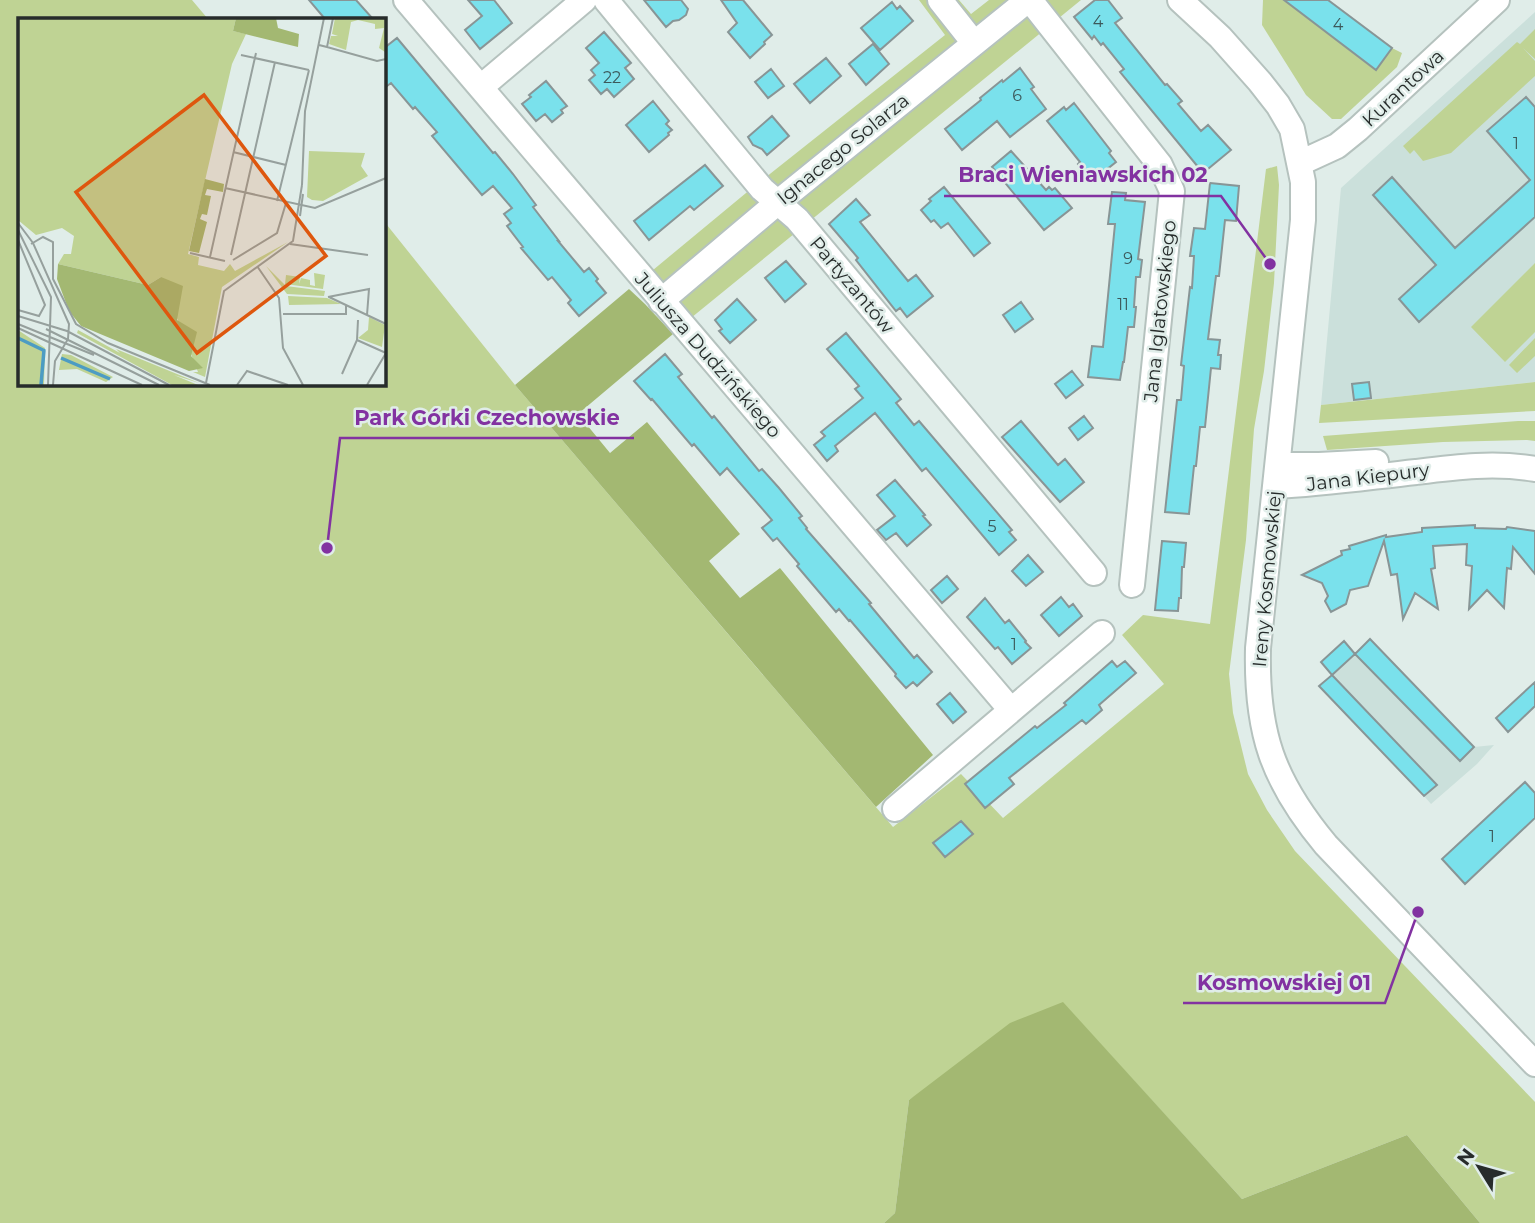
<svg xmlns="http://www.w3.org/2000/svg" width="1535" height="1223" viewBox="0 0 1535 1223" font-family="Montserrat,sans-serif">
<rect width="100%" height="100%" fill="#e0ede9"/>
<path fill="#cbe0db" d="M1535 12V382L1321 405 1341 188Z
M1355 654 1459 761 1474 747 1494 745 1477 764 1431 804 1424 796 1437 784 1332 675Z"/>
<path fill="#bfd394" d="M0 0H192L208 19H19V383H383V228L387 225 515 385 893 827 961 774 1003 818 1164 684 1122 635 1143 615 1210 624 1266 169 1277 166 1279 185 1274 283 1264 371 1254 429 1246 540 1229 674 1233 713 1248 774 1267 810 1295 851 1535 1102V1223H1480L1407 1135 1242 1199 1063 1003 909 1100 895 1213 884 1223H0Z
M919 0H959L971 14 989 0H1081L686 322 647 275 746 193 945 35Z
M1263 0H1284L1375 70 1392 48 1402 53 1397 67 1341 119H1332L1306 95 1262 25Z
M1535 29V59L1523 48 1535 61V76L1451 153 1423 161 1414 150 1410 154 1403 146 1517 42 1520 44Z
M1535 263V332L1505 362 1471 327Z
M1535 338V356L1517 373 1509 365Z
M1535 382V411L1319 423 1321 405Z
M1518 421H1535V441L1527 440 1443 442 1327 450 1323 436Z"/>
<path fill="#a3b872" d="M629 289 645 304 673 334 578 414 610 453 647 422 740 534 709 561 740 598 780 568 933 755 876 807 515 385Z
M1063 1002 1242 1199 1407 1135 1480 1223H884L895 1213 909 1100 1010 1023Z"/>
<path fill="#7ae1ec" stroke="#889596" stroke-width="2" d="M309 0H356L373 19H325Z
M468 0H494L512 23 480 49 465 30 482 16Z
M644 0H681L688 9 686 15 679 20 673 21 666 27Z
M721 0H743L772 35 764 42 765 44 750 58 728 32 737 23Z
M1095 0H1108L1122 18 1115 23 1165 85 1167 84 1182 101 1178 104 1201 131 1208 125 1231 150 1203 173 1120 72 1124 69 1103 43 1101 45 1094 36 1092 39 1074 17Z
M1284 0H1328L1392 48 1376 70Z
M892 2 897 9 900 6 913 21 880 50 861 28Z
M604 32 631 63 625 68 634 79 614 97 607 89 601 94 589 80 595 75 591 70 599 63 586 48Z
M397 38 493 153 495 152 513 174 536 205 533 207 559 241H558L584 272 589 268 598 279 596 281 606 293 579 316 568 303 571 300 552 277 548 280 521 248 523 247 507 226 511 223 504 214 512 208 493 186 482 195 432 136 437 132 415 107 413 109 391 83 383 89V49Z
M873 44 889 64 866 85 849 64Z
M826 58 841 76 810 103 794 84Z
M1020 68 1034 87 1031 89 1046 109 1010 137 997 121 962 150 945 129 981 100 980 98 1002 80 1003 82Z
M771 69 784 86 768 98 755 82Z
M546 81 567 106 561 110 563 113 552 122 545 114 536 121 522 104 531 97 529 95Z
M1526 97 1535 107V217L1419 322 1399 299 1436 265 1373 195 1392 177 1455 248 1530 180 1487 131Z
M653 101 669 121 666 124 672 130 668 133 669 135 649 152 626 125Z
M1074 103 1111 151 1109 153 1116 162 1092 181 1078 164 1080 162 1047 121 1064 107 1066 110Z
M772 116 789 136 767 155 762 149 753 145 748 137Z
M1011 151 1046 190 1049 187 1052 190 1055 188 1072 208 1044 230 992 167Z
M705 165 723 186 694 210 690 206 649 240 634 221Z
M1210 183 1239 186 1236 221 1225 220 1219 276H1216L1208 339 1220 340 1218 355H1221L1220 369 1211 368 1205 427H1200L1196 466H1194L1189 514 1165 512 1177 400H1181L1184 366 1181 365 1190 287 1192 288 1194 256H1190L1194 228 1205 229Z
M944 187 990 243 974 256 948 223 941 228 934 220 931 222 921 210 931 201 929 199Z
M1112 192 1126 193 1125 200 1145 202 1138 259 1142 260 1140 277H1136L1134 307H1136L1134 327H1128L1124 362H1123L1120 380 1088 377 1092 346 1103 347 1115 224H1108Z
M856 199 870 215 860 222 908 281 916 275 933 296 907 317 900 308 896 311 856 260 858 258 829 224Z
M786 261 806 284 785 302 765 278Z
M737 299 756 320 730 343 719 331 722 329 715 320Z
M1021 302 1033 319 1015 332 1003 315Z
M846 333 901 399 896 403 914 425 919 421 1012 530 1009 532 1016 540 999 555 926 468 922 471 875 413 835 446 838 451 827 461 814 445 825 436 821 432 863 398 855 389 859 386 827 349Z
M665 354 682 374 678 377 712 418 714 416 759 471 762 469 779 488 802 516 799 518 807 528 806 529 871 603 869 604 914 658 917 655 932 672 917 686 913 682 906 688 895 676 896 674 850 620 849 621 839 609 836 612 797 566 799 564 777 538 773 541 762 528 772 520 727 468 720 475 694 444 692 446 652 399 651 400 634 381Z
M1072 371 1083 385 1066 398 1055 384Z
M1369 382 1371 398 1354 400 1352 384Z
M1084 416 1093 428 1078 440 1069 428Z
M1021 421 1058 465 1065 459 1084 482 1060 502 1002 437Z
M895 480 925 515 923 516 931 525 907 546 896 533 886 540 877 530 895 516 877 495Z
M1475 525V528L1506 529 1507 527 1535 531V574L1513 547 1511 569 1507 568 1504 608 1487 590 1469 609 1472 566 1466 565 1467 544 1433 546 1435 568 1431 569 1438 609 1415 593 1403 619 1397 574 1391 575 1384 541 1368 586 1350 590 1346 604 1331 612 1325 601 1328 596 1322 583 1302 575 1342 555 1341 551 1350 549 1349 546 1386 535V537L1422 532V528Z
M1162 541 1186 543 1184 567H1182L1181 598H1179L1178 611 1155 610Z
M1028 555 1043 572 1026 586 1012 571Z
M947 576 958 589 942 603 931 590Z
M1061 597 1069 607 1073 604 1082 616 1059 636 1041 615Z
M985 598 1005 623 1009 620 1026 641 1025 642 1031 648 1012 664 998 647 995 649 967 617Z
M1370 639 1474 747 1460 761 1355 654Z
M1344 641 1355 654 1332 675 1321 662Z
M1112 661 1117 667 1125 661 1136 673 1099 705 1102 710 1086 724 1082 720 1009 778 1014 784 985 808 965 784 1035 726 1037 728 1066 705 1064 703Z
M1332 675 1437 785 1424 796 1319 686Z
M1535 682V706L1508 732 1496 718Z
M950 693 966 712 953 723 937 704Z
M1525 782 1535 793V818L1465 884 1442 859Z
M961 821 973 834 945 857 933 843Z"/>
<g fill="none" stroke-linecap="round" stroke-linejoin="round">
<defs>
<path id="minor" d="M406 0 1011 710
M606 0 762 189 797 219 1094 573
M940 0 974 43
M1030 0 1160 165 1172 191 1132 585
M1180 0 1220 37 1260 82 1278 105 1292 129 1303 182V220L1258 648C1256 732 1272 780 1326 845L1535 1064
M481 87 584 0
M1300 163 1337 146 1358 129 1497 0
M661 301 777 203 1028 0
M1278 465H1319L1376 462
M1275 486C1323 484 1369 477 1416 472 1456 467 1495 462 1535 469
M895 809 1102 633"/>
</defs>
<use href="#minor" stroke="#b5c2be" stroke-width="28"/>
<use href="#minor" stroke="#fff" stroke-width="24"/>
</g>
<g text-anchor="middle" dominant-baseline="central" stroke-width="5" stroke-linejoin="round" paint-order="stroke">
<g font-size="16" fill="#3c595b">
<text x="1098" y="21">4</text>
<text x="1338" y="24">4</text>
<text x="612" y="77">22</text>
<text x="1017" y="95">6</text>
<text x="1516" y="143">1</text>
<text x="1128" y="258">9</text>
<text x="1123" y="304">11</text>
<text x="992" y="526">5</text>
<text x="1014" y="644">1</text>
<text x="1492" y="836">1</text>
</g>
<g font-size="19" fill="#272c2b" stroke="#e0ede9">
<text transform="translate(1403 88) rotate(-43)">Kurantowa</text>
<text transform="translate(843 149) rotate(-39)">Ignacego Solarza</text>
<text transform="translate(852 285) rotate(50)">Partyzantów</text>
<text transform="translate(1160 311) rotate(-84)">Jana Iglatowskiego</text>
<text transform="translate(708 355) rotate(49)">Juliusza Dudzińskiego</text>
<text transform="translate(1368 477) rotate(-7)">Jana Kiepury</text>
<text transform="translate(1267 579) rotate(-85)">Ireny Kosmowskiej</text>
</g>
</g>
<g transform="translate(18 18)">
<rect width="368" height="368" fill="#e0ede9"/>
<path d="M0 0H218L215 13 228 16 214 46 170 236 181 239 180 247 206 253 212 246 217 253 270 224 204 269 187 359 175 354H180L143 259 130 267 40 246 46 236H53L56 218 44 210 18 217 0 202ZM317 0H367V34L361 30 366 10 357 11V6L340 2 333 4 328 32 311 26 313 18H320L314 16ZM291 133 347 135 343 148 350 158 305 183 294 182 289 179ZM248 248 268 268 307 273 306 278 269 276ZM296 255 307 257 305 271 267 266 268 257 282 259 281 266 283 260 292 262V267L297 268ZM270 278 309 280 323 286 271 287ZM351 299 367 307 364 329 340 320 350 312ZM0 312 27 330 26 367H0ZM60 312 102 335 98 331 181 365 156 357 180 367H154L59 315ZM44 336 53 337 95 359 88 364 59 351 41 352 38 367Z" fill="#bfd394"/>
<path d="M218 0H258L260 10 281 16 280 29 215 13ZM187 161 206 166 205 174 189 171 187 177 193 178 189 197 184 196 182 201 189 204 181 235 171 233ZM40 246 130 267 143 259 165 268 159 302 179 314 173 338 185 350 171 353 63 308 51 293 39 261Z" fill="#a3b872"/>
<path fill="none" stroke="#4c9cc3" stroke-width="3.5" d="M0 320 27 333M43 340 92 361M23 367 26 332"/>
<path fill="none" stroke="#96a09d" stroke-width="2" d="M301 27 309 29 315 0M309 29 359 43 368 41M223 37 291 52M215 134 268 147M284 167 287 93 306 0M207 170 297 190 368 160M259 183 291 52M282 198 285 176M0 205 15 225 51 306 50 321 37 343 35 367M0 212 33 279 30 367M0 222 27 287 21 298 0 292M13 226 25 219 35 224V261L58 306 90 325 192 367M272 226 350 237M172 235 207 243M213 237 257 44M192 239 238 35M215 242 259 215 268 185M239 248 261 280 265 330 285 367M310 279 351 271 349 297M311 279 368 306M265 296H328V287M0 298 49 313 151 367M0 306 76 337M0 310 124 367M28 311 141 367M339 322 368 335M324 356 339 322 340 302M188 365 206 273 275 223 284 167M219 367 229 353 270 367M349 367 368 335"/>
<path fill="#de570e" fill-opacity="0.15" stroke="#de570e" stroke-width="3.5" d="M186 77 308 238 179 335 58 174Z"/>
<rect width="368" height="368" fill="none" stroke="#272c2b" stroke-width="3.5"/>
</g>
<path fill="none" stroke="#8232a1" stroke-width="2.5" d="M1270 264L1221 196H944M327 548L340 438H634M1418 912L1385 1003H1183"/>
<g fill="#8232a1" stroke="#e0ede9" stroke-width="2.5">
<circle cx="1270" cy="264" r="7"/>
<circle cx="327" cy="548" r="7"/>
<circle cx="1418" cy="912" r="7"/>
</g>
<g font-size="21" text-anchor="middle" font-weight="bold" fill="#8232a1" stroke="#e0ede9" stroke-width="5" stroke-linejoin="round" paint-order="stroke">
<text x="1083" y="182">Braci Wieniawskich 02</text>
<text x="487" y="425">Park Górki Czechowskie</text>
<text x="1284" y="990">Kosmowskiej 01</text>
</g>
<g transform="translate(1479 1167) rotate(307)" stroke="#e0ede9" stroke-width="5" paint-order="stroke">
<path d="M0-5L12 26L0 18L-12 26Z" fill="#272c2b"/>
<text y="-10" font-size="19" font-weight="bold" text-anchor="middle" fill="#272c2b">N</text>
</g>
</svg>
